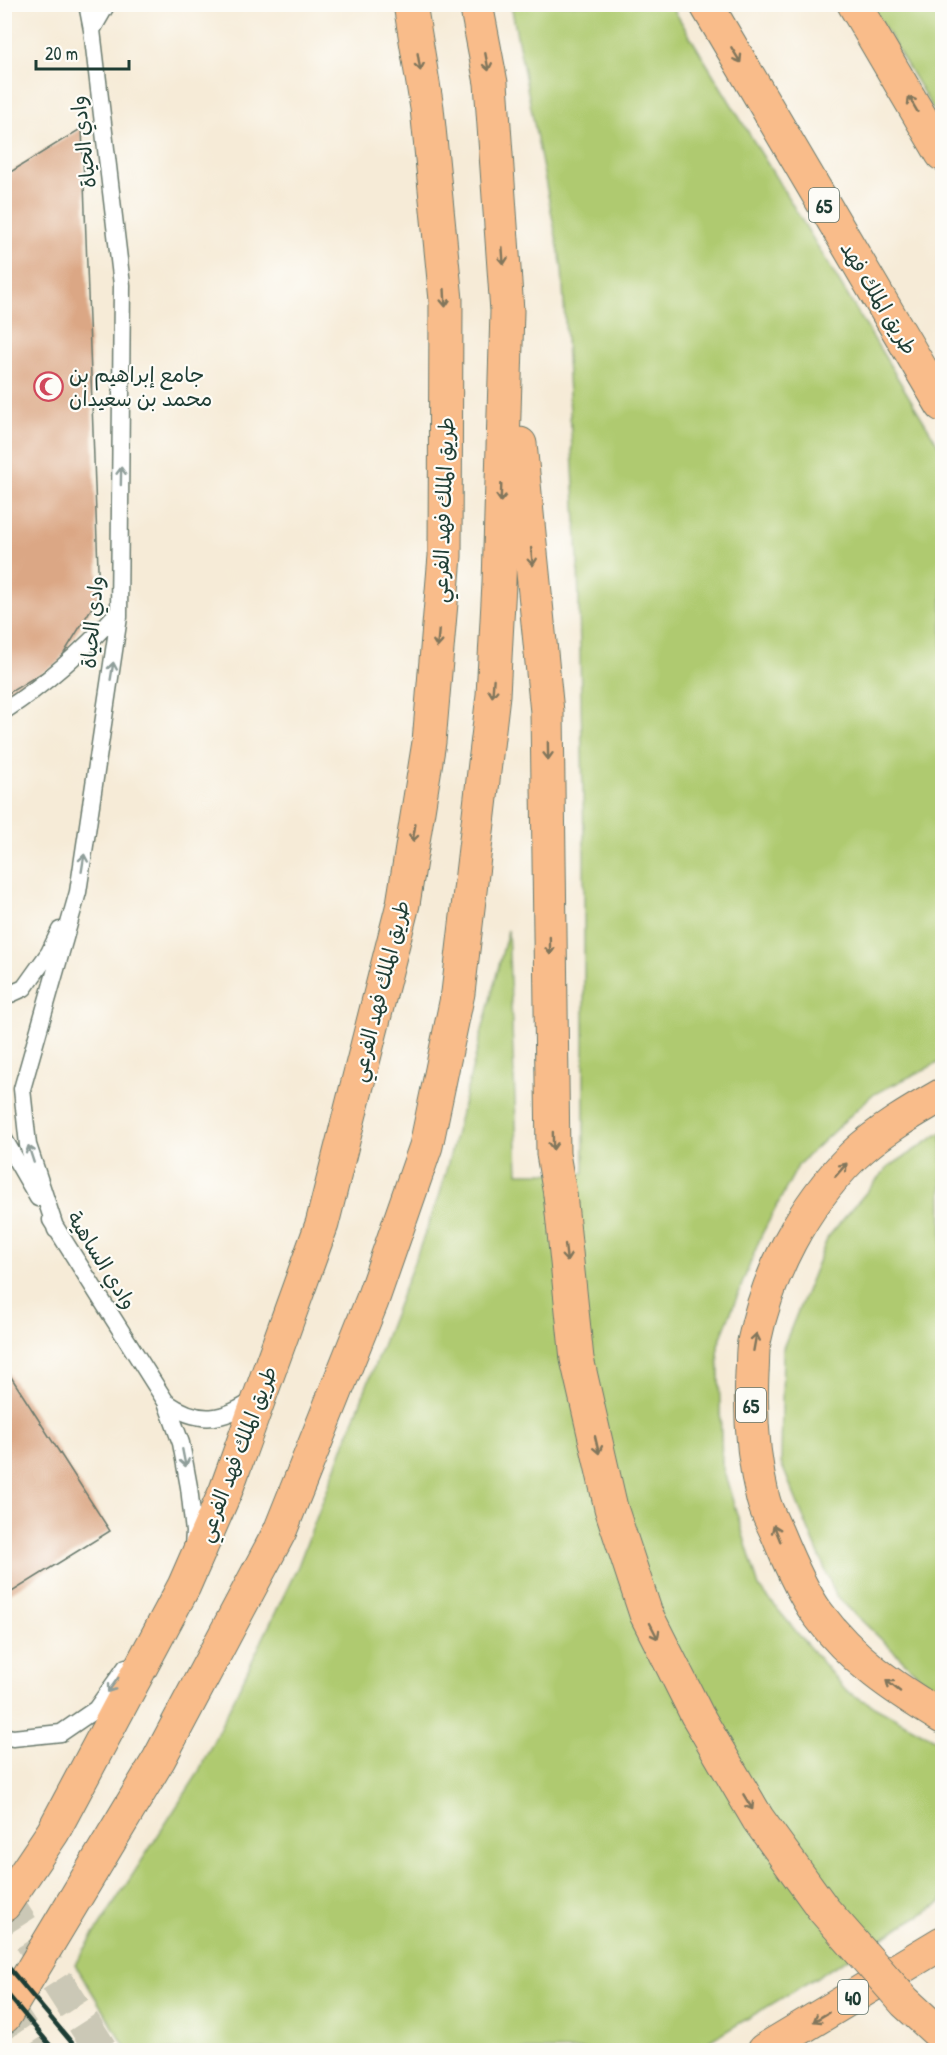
<svg xmlns="http://www.w3.org/2000/svg" width="947" height="2055" viewBox="0 0 947 2055" font-family="'Patrick Hand','Playpen Sans Arabic',sans-serif">
<rect width="100%" height="100%" fill="#fdfcf7"/>
<filter id="ink" filterUnits="userSpaceOnUse"><feTurbulence type="fractalNoise" baseFrequency=".0167" numOctaves="2"/><feDisplacementMap in="SourceGraphic" scale="12" xChannelSelector="R" yChannelSelector="G"/><feConvolveMatrix kernelMatrix="1 2 1 2 8 2 1 2 1" color-interpolation-filters="sRGB"/></filter>
<filter id="wash" filterUnits="userSpaceOnUse"><feTurbulence type="fractalNoise" baseFrequency=".008" numOctaves="4" result="noise"/><feDisplacementMap in="SourceGraphic" scale="24" xChannelSelector="R" yChannelSelector="G"/><feGaussianBlur stdDeviation="1.35" result="paint"/><feColorMatrix in="noise" values="0 0 0 0 0 0 0 0 0 0 0 0 0 0 0 0 0 1.4 0 .05"/><feComposite in="paint" operator="in"/></filter>
<g filter="url(#wash)">
<rect width="100%" height="100%" fill="#f6ebd7"/>
<path fill="#afca70" stroke="#678452" stroke-width="1.5" d="M511 5H671L942 451V1061L872 1095 799 1164 761 1236 718 1345 722 1465 759 1587 846 1691 942 1743V1902L695 2050H127L75 1964 197 1775 298 1566 440 1194 508 930 518 1173H584V841L578 559 562 267Z
M871 5H942V124Z
M942 1132V1690L930 1686 836 1596 781 1463 783 1348 828 1237 887 1168Z"/>
<g id="blocks">
<path fill="#dba785" d="M82 128 99 596 58 663 4 696V176Z
M4 1366 110 1531 7 1595 4 1592Z"/>
</g>
</g>
<g filter="url(#ink)">
<use href="#blocks" fill-opacity="0" stroke="#6a7a6d" stroke-width="1.5"/>
<g fill="none" stroke-linecap="round" stroke-linejoin="round">
<path stroke="#cbc8b6" stroke-width="33" stroke-dasharray="33 16" stroke-linecap="butt" d="M4 1898 101 2050
M4 2003 35 2050"/>
<defs>
<path id="service" d="M92 30 107 4
M4 711C49 682 84 650 119 611
M4 997 24 988 49 953 60 930
M4 1139 38 1198
M51 1220 166 1402 181 1443 189 1487 194 1532 193 1547
M56 1230 28 1145 22 1089 78 892 119 617 122 285 92 30 87 4
M166 1402C199 1425 223 1421 255 1399
M4 1736 13 1738 61 1733 96 1709 126 1667"/>
<path id="primary" d="M4 1905 53 1832 184 1586 226 1490 322 1224 403 904 429 742 445 556 446 300 427 108 410 4"/>
<path id="motorway" d="M706 4 942 405
M854 4 942 154
M520 444 547 712 553 1154 560 1194
M942 1095C912 1112 878 1132 853 1156 803 1206 768 1272 754 1342 752 1352 753 1363 752 1373 750 1415 753 1458 763 1499 766 1511 772 1522 777 1533 787 1557 802 1593 818 1614 852 1660 894 1688 942 1717
M4 2017 159 1759 280 1531 372 1301 426 1146 458 993 493 695 499 583 507 311 491 83 476 4
M764 2050 942 1943"/>
</defs>
<use href="#service" stroke="#6a7a6d" stroke-width="19"/>
<use href="#primary" stroke="#6a7a6d" stroke-width="35"/>
<use href="#motorway" stroke="#6a7a6d" stroke-width="35"/>
<use href="#service" stroke="#fff" stroke-width="16"/>
<use href="#primary" stroke="#f9bc8a" stroke-width="33"/>
<use href="#motorway" stroke="#f9bc8a" stroke-width="33"/>
<path stroke="#1f3d34" stroke-width="4.5" d="M4 1962 78 2050
M4 1990 54 2050"/>
<defs>
<path id="motorway-bridge" d="M560 1194 577 1359 611 1508 646 1614 697 1715 758 1819 824 1910 905 2002 942 2036"/>
</defs>
<use href="#motorway-bridge" stroke="#6a7a6d" stroke-width="35" stroke-linecap="butt"/>
<use href="#motorway-bridge" stroke="#f9bc8a" stroke-width="33"/>
</g>
<defs><path id="oneway-shaft" d="M-6 0H5M1.5-3L5.5 0L1.5 3" fill="none" stroke-width="1.6" stroke-linecap="round" stroke-linejoin="round" transform="scale(1.5)"/></defs>
<g stroke="#81765b">
<use href="#oneway-shaft" transform="translate(736 55) rotate(59)"/>
<use href="#oneway-shaft" transform="translate(419 62) rotate(81)"/>
<use href="#oneway-shaft" transform="translate(487 62) rotate(79)"/>
<use href="#oneway-shaft" transform="translate(913 104) rotate(-120)"/>
<use href="#oneway-shaft" transform="translate(503 256) rotate(86)"/>
<use href="#oneway-shaft" transform="translate(445 298) rotate(87)"/>
<use href="#oneway-shaft" transform="translate(501 493) rotate(92)"/>
<use href="#oneway-shaft" transform="translate(532 557) rotate(84)"/>
<use href="#oneway-shaft" transform="translate(438 639) rotate(95)"/>
<use href="#oneway-shaft" transform="translate(493 688) rotate(94)"/>
<use href="#oneway-shaft" transform="translate(548 751) rotate(89)"/>
<use href="#oneway-shaft" transform="translate(414 833) rotate(99)"/>
<use href="#oneway-shaft" transform="translate(550 946) rotate(89)"/>
<use href="#oneway-shaft" transform="translate(553 1141) rotate(89)"/>
<use href="#oneway-shaft" transform="translate(841 1170) rotate(-49)"/>
<use href="#oneway-shaft" transform="translate(566 1253) rotate(84)"/>
<use href="#oneway-shaft" transform="translate(755 1342) rotate(-80)"/>
<use href="#oneway-shaft" transform="translate(597 1445) rotate(77)"/>
<use href="#oneway-shaft" transform="translate(777 1533) rotate(-112)"/>
<use href="#oneway-shaft" transform="translate(654 1631) rotate(63)"/>
<use href="#oneway-shaft" transform="translate(893 1686) rotate(-142)"/>
<use href="#oneway-shaft" transform="translate(748 1802) rotate(59)"/>
<use href="#oneway-shaft" transform="translate(821 2017) rotate(149)"/>
</g>
<g stroke="#8f9e9a">
<use href="#oneway-shaft" transform="translate(121 476) rotate(-89)"/>
<use href="#oneway-shaft" transform="translate(112 671) rotate(-81)"/>
<use href="#oneway-shaft" transform="translate(83 863) rotate(-81)"/>
<use href="#oneway-shaft" transform="translate(31 1154) rotate(-108)"/>
<use href="#oneway-shaft" transform="translate(184 1458) rotate(79)"/>
<use href="#oneway-shaft" transform="translate(113 1685) rotate(126)"/>
</g>
</g>
<defs>
<symbol id="mosque-ring" viewBox="-11 -11 22 22"><circle r="9.5" fill="#fdfcf7" stroke="#d1495b" stroke-width="1.5"/><path d="M3.5-4.9A6 6 0 1 0 3.5 4.9A5 5 0 1 1 3.5-4.9Z" fill="#d1495b"/></symbol>
</defs>
<g fill-rule="evenodd">
<use href="#mosque-ring" x="32" y="370" width="33" height="33"/>
</g>
<g text-anchor="middle" dominant-baseline="central" stroke-width="4.5" stroke-linejoin="round" paint-order="stroke">
<g fill="#fdfcf7" stroke="#62766e" stroke-width="1.5">
<rect x="809" y="188" width="30" height="34" rx="4.5"/>
<rect x="736" y="1388" width="30" height="34" rx="4.5"/>
<rect x="838" y="1980" width="30" height="34" rx="4.5"/>
</g>
<g font-size="20" font-weight="bold" fill="#1f3d34">
<text x="824" y="205">65</text>
<text x="751" y="1405">65</text>
<text x="853" y="1997">40</text>
</g>
<g font-size="21" fill="#1f3d34" stroke="#fdfcf7">
<text transform="translate(83 142) rotate(-97)">وادي الحياة</text>
<text transform="translate(879 298) rotate(59)">طريق الملك فهد</text>
<text transform="translate(443 510) rotate(-88)">طريق الملك فهد الفرعي</text>
<text transform="translate(92 622) rotate(-85)">وادي الحياة</text>
<text transform="translate(380 991) rotate(-76)">طريق الملك فهد الفرعي</text>
<text transform="translate(102 1260) rotate(58)">وادي الساهية</text>
<text transform="translate(237 1454) rotate(-69)">طريق الملك فهد الفرعي</text>
</g>
<g font-size="21" fill="#1f3d34" stroke="#fdfcf7" text-anchor="start">
<text x="69" y="374">جامع إبراهيم بن<tspan x="69" dy="24">محمد بن سعيدان</tspan></text>
</g>
</g>
<rect width="947" height="2055" fill="none" stroke="#fdfcf7" stroke-width="24"/>
<path d="M36 60v9h93v-9" fill="none" stroke="#1f3d34" stroke-width="3"/>
<text x="45" y="60" font-size="18" fill="#1f3d34" stroke="#fdfcf7" stroke-width="4.5" paint-order="stroke">20 m</text>
</svg>
